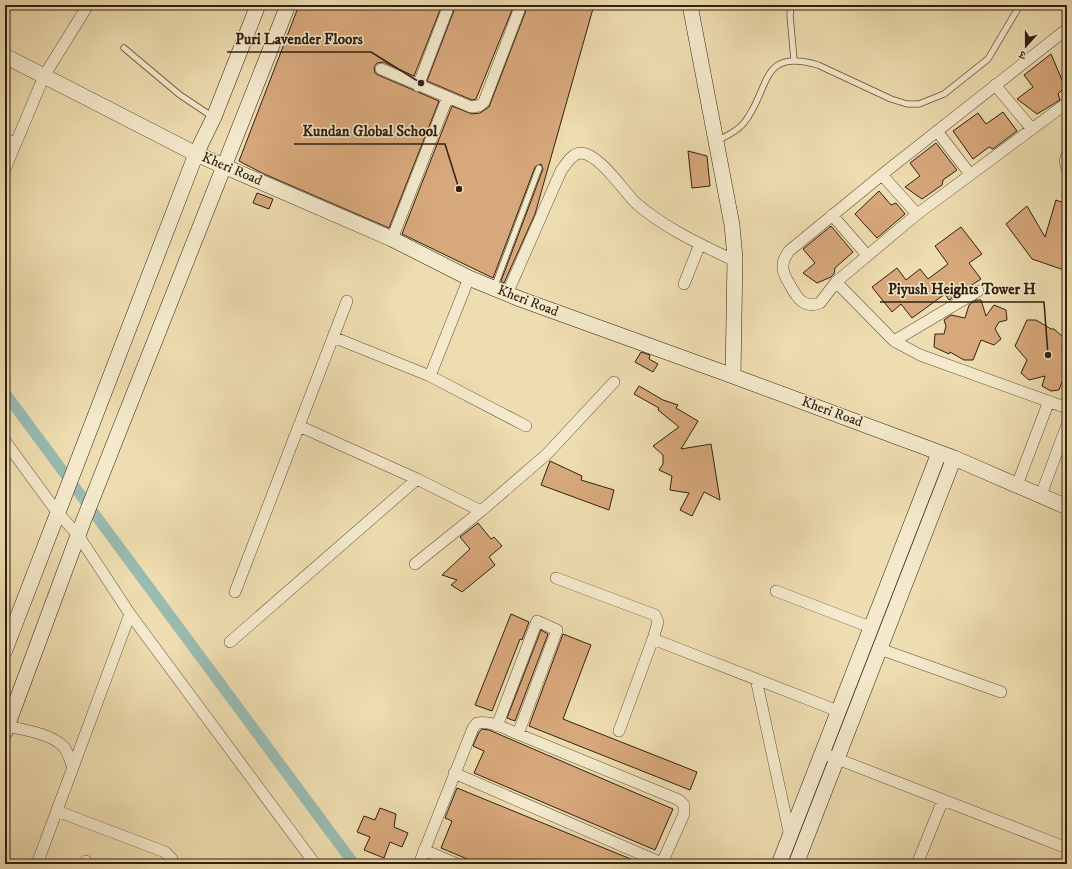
<svg xmlns="http://www.w3.org/2000/svg" width="1072" height="869" viewBox="0 0 1072 869" font-family="'IM FELL DW Pica','Noto Serif Devanagari',serif">
<rect width="100%" height="100%" fill="#eeddb0"/>
<filter id="stains"><feTurbulence type="fractalNoise" baseFrequency=".005" numOctaves="4"/><feColorMatrix values="0 0 0 0 .2 0 0 0 0 .09 0 0 0 0 .02 0 0 0 .5 -.17"/></filter>
<radialGradient id="worn" r=".72"><stop offset=".6" stop-color="#630" stop-opacity="0"/><stop offset="1" stop-color="#630" stop-opacity=".3"/></radialGradient>
<g fill="none" stroke-linecap="round" stroke-linejoin="round">
<path stroke="#9abbb1" stroke-width="11" d="M5 393 354 864"/>
</g>
<path fill="#d7a87b" stroke="#312010" d="M299 5H442L414 76 383 62 377 63 374 67 375 73 378 75 439 101 389 228 262 173 239 161Z
M456 5H514L476 99 472 100 427 81Z
M528 5H594L535 214 504 283 501 281 543 169 541 164 535 167 493 278 402 234 452 106 472 114 480 113 489 107Z
M1051 54 1065 87 1058 94 1060 100 1037 114 1017 99 1033 87 1024 75Z
M1003 112 1017 131 993 149 989 147 973 159 953 131 978 113 986 124Z
M936 143 957 170 943 180 942 185 922 199 905 187 920 176 910 163Z
M688 151 707 156 710 186 692 188Z
M879 191 891 205 896 203 905 214 877 238 855 214Z
M257 193 273 199 269 209 253 203Z
M1056 200 1067 204V261L1064 270 1032 259 1006 224 1027 206 1045 237Z
M831 226 853 252 835 268 834 274 831 277 817 283 803 273 815 263 803 249Z
M961 227 982 254 969 263 981 279 949 300 945 294 912 318 901 304 892 312 872 287 897 268 906 280 920 269 928 279 948 264 935 246Z
M976 300H981L986 316 994 305 1006 310 1007 320 999 322 995 329 1001 339 994 345 981 340 973 360H964L950 352 949 354 934 347 935 334H944L946 326 944 320 951 315 965 318 969 305Z
M1027 320H1036L1051 329H1054L1063 337 1062 350 1067 362V369L1059 390 1051 391 1042 386 1045 376 1029 380 1021 373 1027 360 1015 346Z
M641 352 650 355 649 359 658 364 653 372 635 362Z
M639 386 663 400 678 405 676 408 698 421 681 449 711 444 720 500 704 492 692 516 680 510 689 493 670 490 672 476 659 470 663 464V455L653 446 679 427 658 410 659 408 634 394Z
M550 461 582 476 581 480 614 490 609 510 541 485Z
M478 523 491 539 494 537 502 546 489 557 495 565 462 592 451 585 457 580 442 575 470 549 460 537Z
M511 614 529 622 522 640 520 639 492 711 475 705Z
M541 630 548 634 515 721 507 718Z
M563 634 591 645 563 719 697 772 690 790 529 726Z
M482 729 489 730 673 809 655 850 474 773 484 751 473 746 479 732Z
M457 788 643 864H479L441 848 452 821 445 818Z
M380 808 396 814 394 827 408 833 402 847 390 842 384 858 364 850 370 837 357 832 364 816 375 820Z"/>
<g fill="none" stroke-linecap="round" stroke-linejoin="round">
<defs>
<path id="lane" d="M791 5 790 15 794 60
M124 48 180 95 213 117
M717 141C726 136 736 132 743 124 771 91 758 47 818 65L891 99 907 104H919L944 94 988 59 1020 5
M494 288 539 168"/>
<path id="street" d="M1067 29 889 169 789 251C786 256 782 261 783 268 783 274 787 280 790 285 797 298 804 309 820 303L836 282 916 215 1067 103
M381 69 471 107 479 106 484 102 521 5
M995 85 1032 129
M418 86 449 5
M937 131 970 174
M5 139 16 143
M1067 155 1065 161 1067 168
M5 169 44 76 88 5
M882 175 917 214
M832 215 867 255
M392 239 447 99
M836 282 894 341 920 355 1067 408
M684 284 700 244
M507 294 561 171C566 164 572 153 581 153 600 154 624 192 637 204 666 229 702 245 735 261
M333 337 430 376 526 426
M894 341 978 291
M430 376 469 278
M299 426 417 479 481 511
M5 441 57 512 78 535 130 614 315 864
M1017 485 1049 401
M1041 495 1067 425
M415 564 481 511 547 454 614 382
M556 578 655 615 658 622 653 639
M776 591 870 627
M235 592 347 301
M230 642 417 479
M880 649 1001 692
M756 679 790 836
M7 726C24 730 48 733 62 745 68 750 70 760 73 768
M497 726 537 621 557 630 518 734
M619 731 653 639 838 711
M822 753 1067 848
M454 773 664 864
M57 811 165 852 172 859V864
M424 850 457 864
M37 864 130 614
M85 864 86 861
M419 864 473 728 477 723C490 720 506 729 518 734L679 800 684 805V814L662 863
M917 864 943 800"/>
<path id="secondary" d="M690 5 732 225 735 258 733 376
M5 56 196 154 392 239 469 278 520 299 733 376 954 458 1067 507
M5 650 196 154 214 117 258 5
M5 732 83 522 288 5
M779 864 939 453
M796 864 954 458"/>
</defs>
<use href="#lane" stroke="#604f38" stroke-width="7"/>
<use href="#street" stroke="#604f38" stroke-width="12"/>
<use href="#secondary" stroke="#312010" stroke-width="16"/>
<use href="#lane" stroke="#f4e9cc" stroke-width="5.5"/>
<use href="#street" stroke="#f4e9cc" stroke-width="11"/>
<use href="#secondary" stroke="#f4e9cc" stroke-width="15"/>
</g>
<g text-anchor="middle" dominant-baseline="central" stroke-width="3" stroke-linejoin="round" paint-order="stroke">
<g font-size="14" fill="#312010" stroke="#f4e9cc">
<text transform="translate(232 169) rotate(23)">Kheri Road</text>
<text transform="translate(528 301) rotate(21)">Kheri Road</text>
<text transform="translate(832 412) rotate(20)">Kheri Road</text>
</g>
</g>
<path fill="none" stroke="#312010" stroke-width="1.5" d="M421 83L371 52H227M459 189L445 144H294M1048 355L1044 302H880"/>
<g fill="#312010" stroke="#f4e9cc" stroke-width="1.5">
<circle cx="421" cy="83" r="4"/>
<circle cx="459" cy="189" r="4"/>
<circle cx="1048" cy="355" r="4"/>
</g>
<g font-size="15" text-anchor="middle" font-weight="bold" fill="#312010" stroke="#f4e9cc" stroke-width="3" stroke-linejoin="round" paint-order="stroke">
<text x="299" y="44">Puri Lavender Floors</text>
<text x="370" y="136">Kundan Global School</text>
<text x="962" y="294">Piyush Heights Tower H</text>
</g>
<rect width="1072" height="869" fill="none" stroke="#eeddb0" stroke-width="20"/>
<rect x="6" y="6" width="1060" height="857" fill="none" stroke="#312010" stroke-width="2"/>
<rect x="10" y="10" width="1052" height="849" fill="none" stroke="#312010"/>
<g transform="translate(1026 46) rotate(201)" stroke="#f4e9cc" stroke-width="3" paint-order="stroke">
<path d="M0-3L7 15L0 10L-7 15Z" fill="#312010"/>
<text y="-6" font-size="11" font-weight="bold" text-anchor="middle" fill="#312010">उ</text>
</g>
<rect width="100%" height="100%" filter="url(#stains)"/>
<rect width="100%" height="100%" fill="url(#worn)"/>
</svg>
